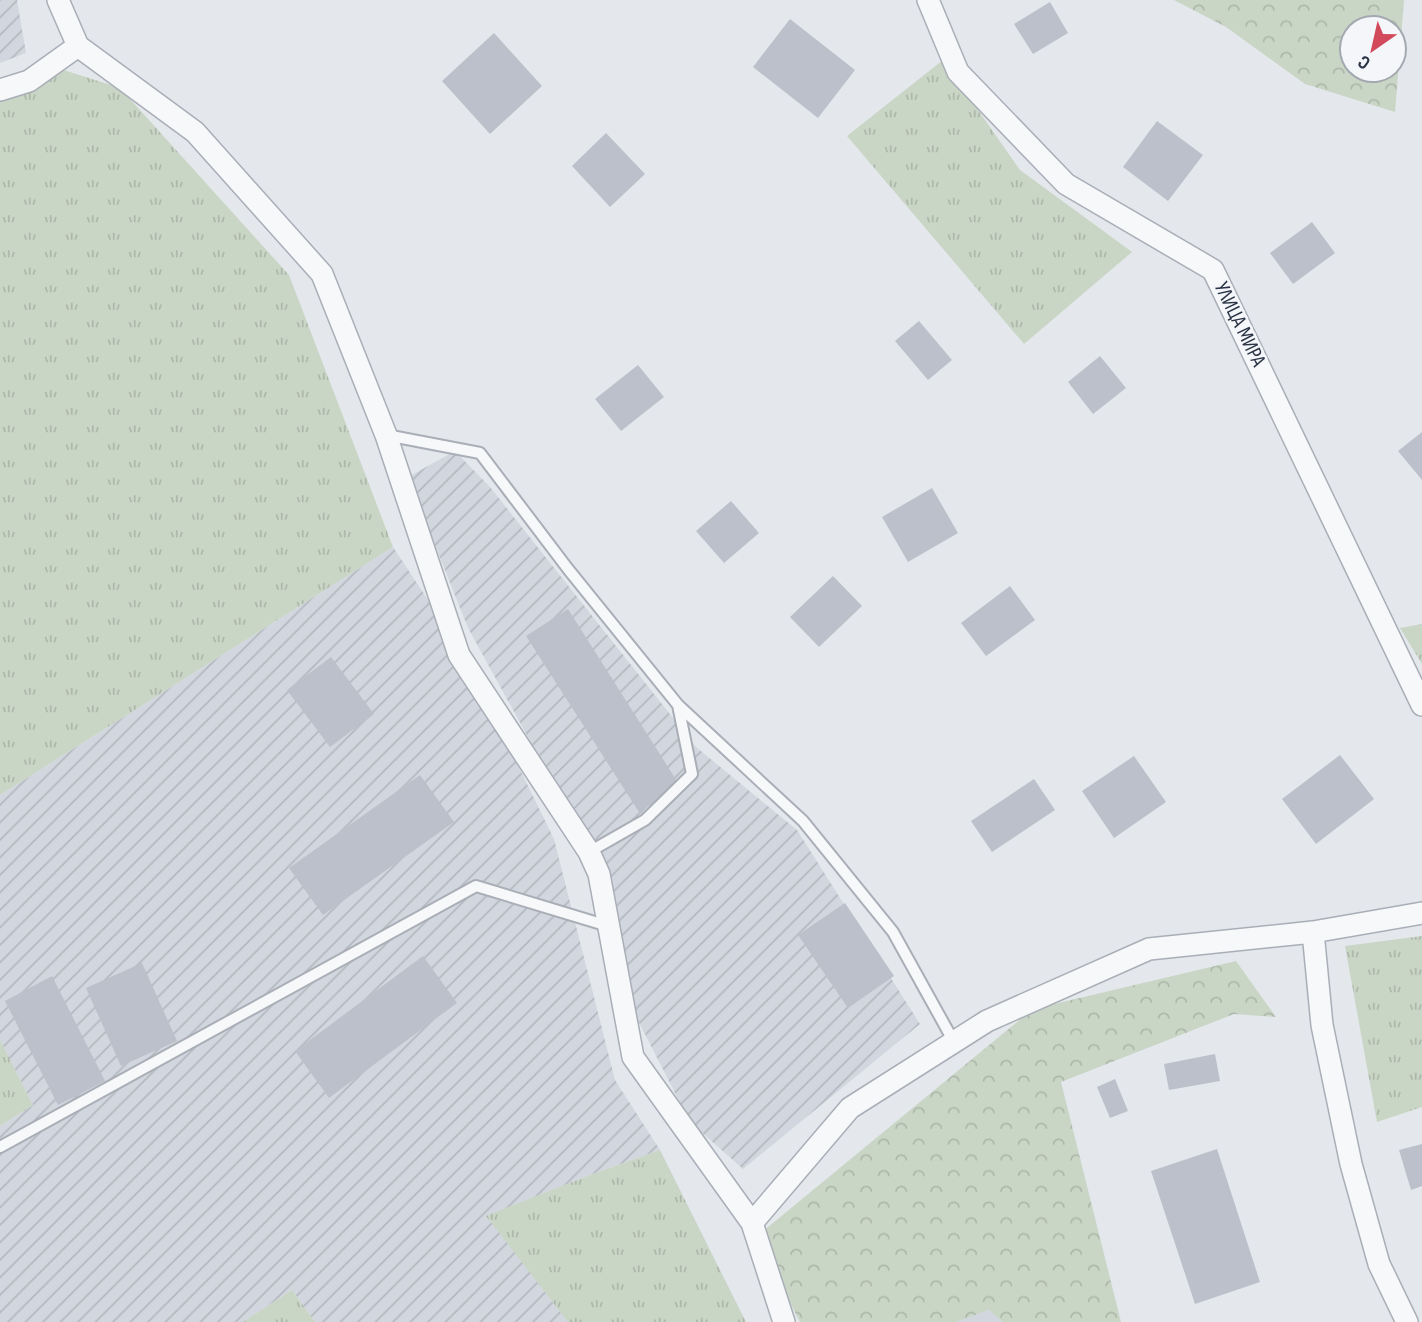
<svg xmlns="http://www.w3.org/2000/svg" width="1422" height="1322" viewBox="0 0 1422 1322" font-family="'Sofia Sans Condensed',sans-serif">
<defs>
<pattern id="industrial-furrows" width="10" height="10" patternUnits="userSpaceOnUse" patternTransform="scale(1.75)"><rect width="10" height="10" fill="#d2d6de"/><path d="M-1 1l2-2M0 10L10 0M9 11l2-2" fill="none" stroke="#b4b8c0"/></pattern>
<pattern id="grass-tufts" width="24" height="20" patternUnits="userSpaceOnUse" patternTransform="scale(1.75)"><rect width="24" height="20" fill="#c9d6c5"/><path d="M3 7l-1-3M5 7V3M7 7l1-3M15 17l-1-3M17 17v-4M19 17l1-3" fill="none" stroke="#adb8ab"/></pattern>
<pattern id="forest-crowns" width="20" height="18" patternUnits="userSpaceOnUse" patternTransform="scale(1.75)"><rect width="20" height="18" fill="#c9d6c5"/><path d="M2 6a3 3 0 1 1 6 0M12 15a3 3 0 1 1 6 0" fill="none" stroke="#adb8ab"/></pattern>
</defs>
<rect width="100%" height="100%" fill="#e4e7ec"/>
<path fill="#d2d6de" d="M989 1310 1003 1322H956Z"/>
<path fill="url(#industrial-furrows)" d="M0 0H17L26 53 0 63Z
M455 451 490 487 696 747 797 830 920 1024 743 1169 690 1122 631 1007 597 863 468 628 408 477Z
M393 547 434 609 475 678 554 839 615 1080 660 1150 590 1175 487 1216 568 1322H315L292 1290 243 1322H0V1126L33 1105 0 1040V795Z"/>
<path fill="url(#grass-tufts)" d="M943 60 1020 170 1132 252 1024 344 847 136Z
M48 65 120 88 289 275 393 547 0 795V87Z
M1422 624V664L1400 628Z
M1422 936V1107L1377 1122 1345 946Z
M0 1040 33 1105 0 1126Z
M660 1150 746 1322H568L486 1216 590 1175Z
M292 1290 315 1322H243Z"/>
<path fill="url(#forest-crowns)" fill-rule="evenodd" d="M1174 0H1404L1395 112 1305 84 1226 27ZM1394 28V70H1352V28Z
M1236 961 1276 1017 1234 1014 1061 1082 1121 1322H1003L989 1310 956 1322H800L756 1237 1033 1009Z"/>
<path fill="#bbc0ca" d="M1050 2 1068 33 1033 54 1014 24Z
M790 19 855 70 818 118 753 67Z
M494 33 542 86 490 134 442 81Z
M1157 121 1203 155 1168 201 1123 167Z
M606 133 645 174 610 207 572 166Z
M1312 222 1335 253 1293 284 1270 253Z
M919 321 952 360 928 380 895 341Z
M1100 356 1126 388 1093 414 1068 382Z
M638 365 664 397 621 431 595 399Z
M1422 432V480L1398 451Z
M932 488 958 533 908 562 882 517Z
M731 501 759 533 724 563 696 531Z
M833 576 862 606 819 647 790 617Z
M1010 586 1035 620 986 656 961 623Z
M568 609 680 786 639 812 526 636Z
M331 657 374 714 330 747 287 690Z
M1340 755 1374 799 1316 844 1282 799Z
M1134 756 1166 802 1114 838 1082 791Z
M420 775 454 822 323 915 289 868Z
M1034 779 1055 810 992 852 971 821Z
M845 903 894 976 848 1008 798 935Z
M423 956 457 1003 329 1098 295 1051Z
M142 963 177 1041 121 1066 86 988Z
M52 976 105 1081 58 1105 5 1001Z
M1215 1054 1220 1081 1169 1090 1164 1064Z
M1115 1079 1128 1111 1110 1118 1097 1087Z
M1422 1144V1186L1411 1190 1399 1150Z
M1217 1149 1260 1282 1195 1304 1151 1171Z"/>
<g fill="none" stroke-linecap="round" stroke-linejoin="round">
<defs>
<path id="lane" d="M386 435 480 453 568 569 678 705 803 821 893 932 954 1042
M589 852 645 820 692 774 678 705
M0 1147 476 886 608 926"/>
<path id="street" d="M58 0 78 46 195 132 322 274 386 435 459 655 589 852 599 874 633 1057 752 1223 784 1322
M928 0 958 72 1066 184 1213 270 1422 705
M0 90 29 81 78 46
M1313 932 1322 1025 1351 1164 1379 1264 1407 1322
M752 1223 850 1108 987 1021 1149 949 1313 932 1422 913"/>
</defs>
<use href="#lane" stroke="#a9aeb7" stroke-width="14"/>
<use href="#street" stroke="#a9aeb7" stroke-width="24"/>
<use href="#lane" stroke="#f7f8fa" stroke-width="10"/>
<use href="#street" stroke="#f7f8fa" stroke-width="21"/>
</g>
<g text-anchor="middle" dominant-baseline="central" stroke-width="5" stroke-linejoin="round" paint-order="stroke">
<g font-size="21" fill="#2b3445" stroke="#f4f6f9">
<text transform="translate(1240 324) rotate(64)">УЛИЦА МИРА</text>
</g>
</g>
<g transform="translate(1373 49) rotate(214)"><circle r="33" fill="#f4f6f9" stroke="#a4a8b1" stroke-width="2"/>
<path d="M0-5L12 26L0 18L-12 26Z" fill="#d1495b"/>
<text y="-10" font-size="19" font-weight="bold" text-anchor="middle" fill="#2b3445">С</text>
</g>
</svg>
